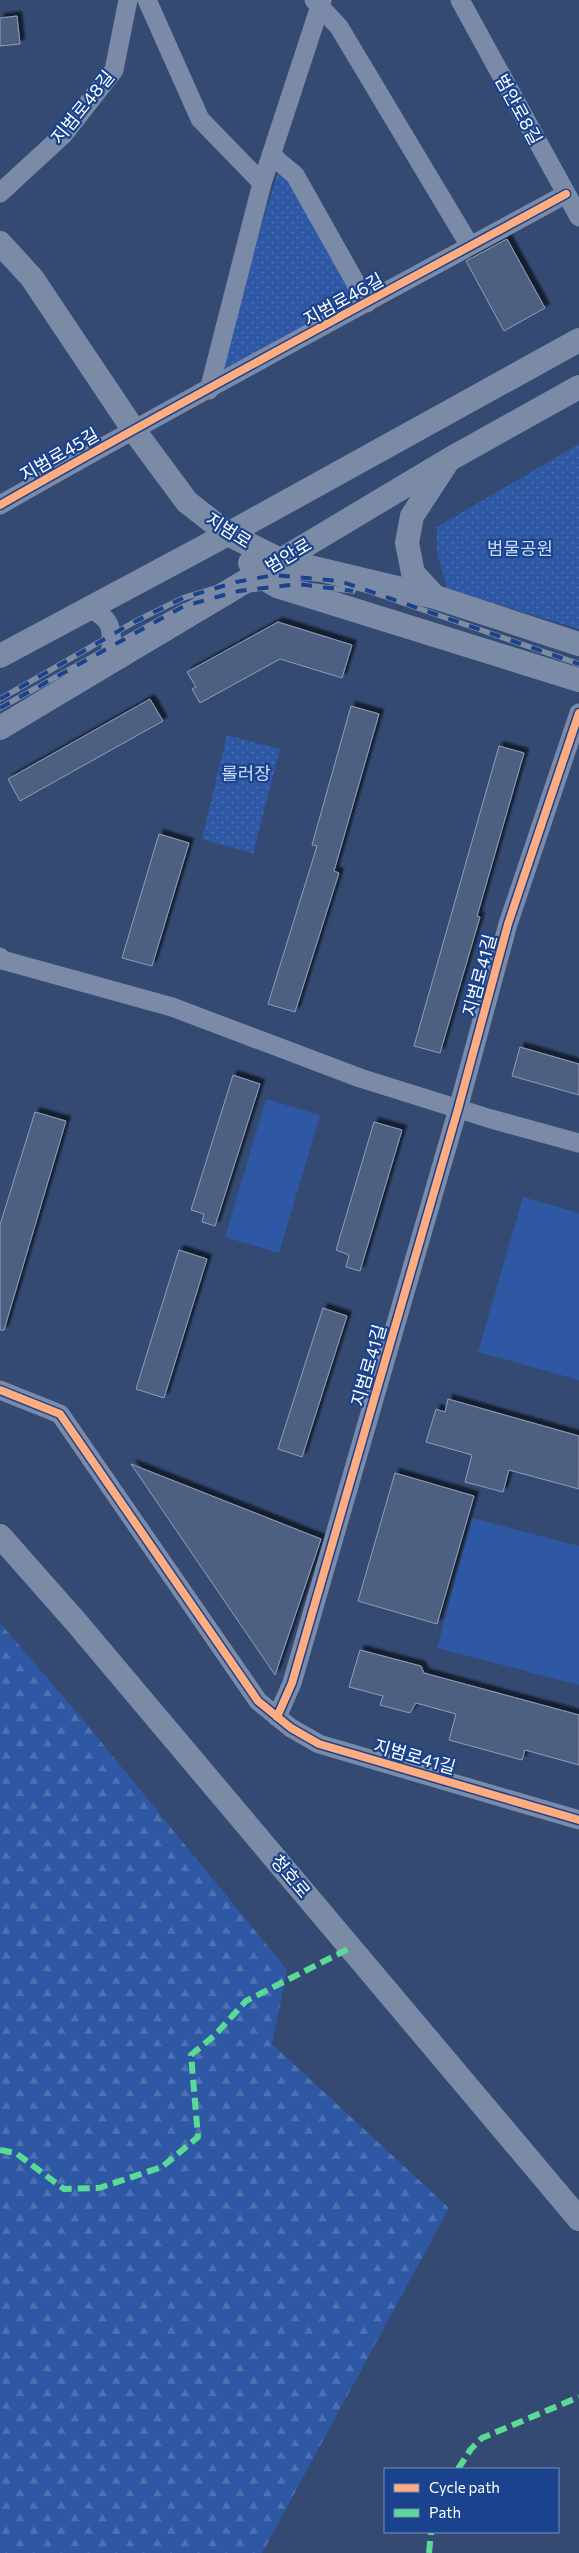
<svg xmlns="http://www.w3.org/2000/svg" width="579" height="2553" viewBox="0 0 579 2553" font-family="Commissioner,'Noto Sans KR',sans-serif">
<defs>
<pattern id="grass-dots" width="8" height="8" patternUnits="userSpaceOnUse" patternTransform="scale(1.25)"><rect width="8" height="8" fill="#2e58a3"/><path d="M2 2h.1M6 6h.1" fill="none" stroke="#4d71b1" stroke-width="1.8" stroke-linecap="round"/></pattern>
<pattern id="forest-firs" width="22" height="20" patternUnits="userSpaceOnUse" patternTransform="scale(1.25)"><rect width="22" height="20" fill="#2e58a3"/><path d="M5 1l3.5 6h-7zM16 11l3.5 6h-7z" fill="#4d71b1"/></pattern>
<filter id="shadow"><feDropShadow dx="4.5" dy="-4.5" stdDeviation="1" flood-color="#0009"/></filter>
</defs>
<rect width="100%" height="100%" fill="#344a73"/>
<path fill="url(#grass-dots)" d="M289 174 361 300 215 381 277 175Z
M579 444V629L447 589 437 552V527Z
M227 735 280 749 253 854 202 839Z"/>
<path fill="url(#forest-firs)" d="M0 1623 84 1721 287 1970 272 2044 449 2208 262 2553H0Z"/>
<path fill="#2e58a3" d="M266 1099 320 1115 279 1253 225 1237Z
M523 1197 579 1213V1380L478 1352Z
M472 1518 579 1546V1685L437 1648Z"/>
<path fill="#4e6181" stroke="#909db5" filter="url(#shadow)" d="M17 16 20 44 0 46V18Z
M507 239 545 308 504 331 466 261Z
M278 622 352 645 342 678 280 659 200 703 192 689 196 687 187 672Z
M150 699 163 721 20 801 8 779Z
M351 706 379 714 334 871 339 873 295 1012 268 1004 317 846 312 845Z
M499 746 524 753 477 916 480 917 440 1053 414 1046Z
M159 834 189 843 152 966 122 958Z
M520 1047 579 1064V1095L512 1076Z
M233 1075 260 1084 215 1226 202 1222 204 1214 191 1210Z
M35 1112 66 1121 4 1330H0V1225Z
M374 1122 402 1130 360 1271 346 1267 349 1255 336 1250Z
M179 1250 207 1259 164 1398 136 1389Z
M323 1308 347 1316 302 1457 278 1449Z
M448 1399 579 1436V1489L509 1470 503 1492 465 1482 472 1455 426 1442 436 1409 445 1412Z
M131 1464 321 1539 275 1675Z
M395 1473 474 1496 437 1624 358 1601Z
M360 1650 421 1666 424 1673 579 1715V1765L525 1750 522 1760 449 1740 456 1714 416 1703 410 1713 380 1705 383 1696 349 1687Z"/>
<g fill="none" stroke-linecap="round" stroke-linejoin="round">
<path stroke="#7b8ba7" stroke-width="19" d="M147 0 200 119 262 183
M314 0 339 27 470 246
M460 0 579 217
M271 155 295 175 367 303
M0 193 64 134 114 70 128 0
M209 390 262 183 322 0
M0 505C187 398 377 297 566 194
M87 607C118 621 111 634 110 664
M0 957 2 960 172 1007 360 1078 491 1119 579 1143
M0 1390 60 1414 258 1701 291 1728 319 1744 579 1820
M277 1717 292 1683 458 1109 508 924 579 713"/>
<path stroke="#7b8aa5" stroke-width="24" d="M0 243 32 278 133 429 187 502 228 534 280 560 435 597 579 644
M250 563 257 574 277 586 579 680
M435 597 413 573 407 543 412 516 446 464
M0 656 228 534 579 340
M0 728 450 459 579 387
M0 1536 76 1622 579 2219"/>
<defs>
<path id="rail" d="M0 699 136 621 183 598 236 582 274 575 340 581 579 664
M0 708 184 606 239 591 298 584 353 591"/>
</defs>
<use href="#rail" stroke="#7c8ba6" stroke-width="5.5"/>
<use href="#rail" stroke="#1a428d" stroke-width="4" stroke-dasharray="11" stroke-linecap="butt"/>
<path stroke="#5adb95" stroke-width="6" stroke-dasharray="12 6" stroke-linecap="butt" d="M0 2150 16 2153 64 2189 99 2188 162 2167 198 2137 191 2055 215 2035 246 2001 352 1947
M458 2469 471 2449 482 2438 579 2397
M429 2553 431 2532"/>
<defs>
<path id="cycleway" d="M0 505C187 398 377 297 566 194
M0 1390 60 1414 258 1701 291 1728 319 1744 579 1820
M277 1717 292 1683 458 1109 508 924 579 713"/>
</defs>
<use href="#cycleway" stroke="#1a428d" stroke-width="11"/>
<use href="#cycleway" stroke="#ffac80" stroke-width="8"/>
</g>
<g text-anchor="middle" dominant-baseline="central" stroke-width="4.5" stroke-linejoin="round" paint-order="stroke">
<g font-size="18" fill="#fff" stroke="#1a428d">
<text transform="translate(82 107) rotate(-51)">지범로48길</text>
<text transform="translate(519 109) rotate(61)">범안로8길</text>
<text transform="translate(343 299) rotate(-29)">지범로46길</text>
<text transform="translate(59 454) rotate(-30)">지범로45길</text>
<text transform="translate(229 530) rotate(32)">지범로</text>
<text transform="translate(288 555) rotate(-31)">범안로</text>
<text transform="translate(479 975) rotate(-75)">지범로41길</text>
<text transform="translate(368 1365) rotate(-74)">지범로41길</text>
<text transform="translate(415 1756) rotate(16)">지범로41길</text>
<text transform="translate(291 1876) rotate(50)">청호로</text>
</g>
<g font-size="18" fill="#ccddfa" stroke="#1a428d">
<text x="520" y="548">범물공원</text>
<text x="246" y="773">롤러장</text>
</g>
</g>
<rect x="384" y="2468" width="175" height="65" fill="#1a428d" stroke="#768ebb"/>
<rect x="394" y="2484" width="25" height="8" fill="#ffac80" stroke="#768ebb"/>
<text x="429" y="2493" font-size="15" fill="#ffffff">Cycle path</text>
<rect x="394" y="2509" width="25" height="8" fill="#5adb95" stroke="#768ebb"/>
<text x="429" y="2518" font-size="15" fill="#ffffff">Path</text>
</svg>
